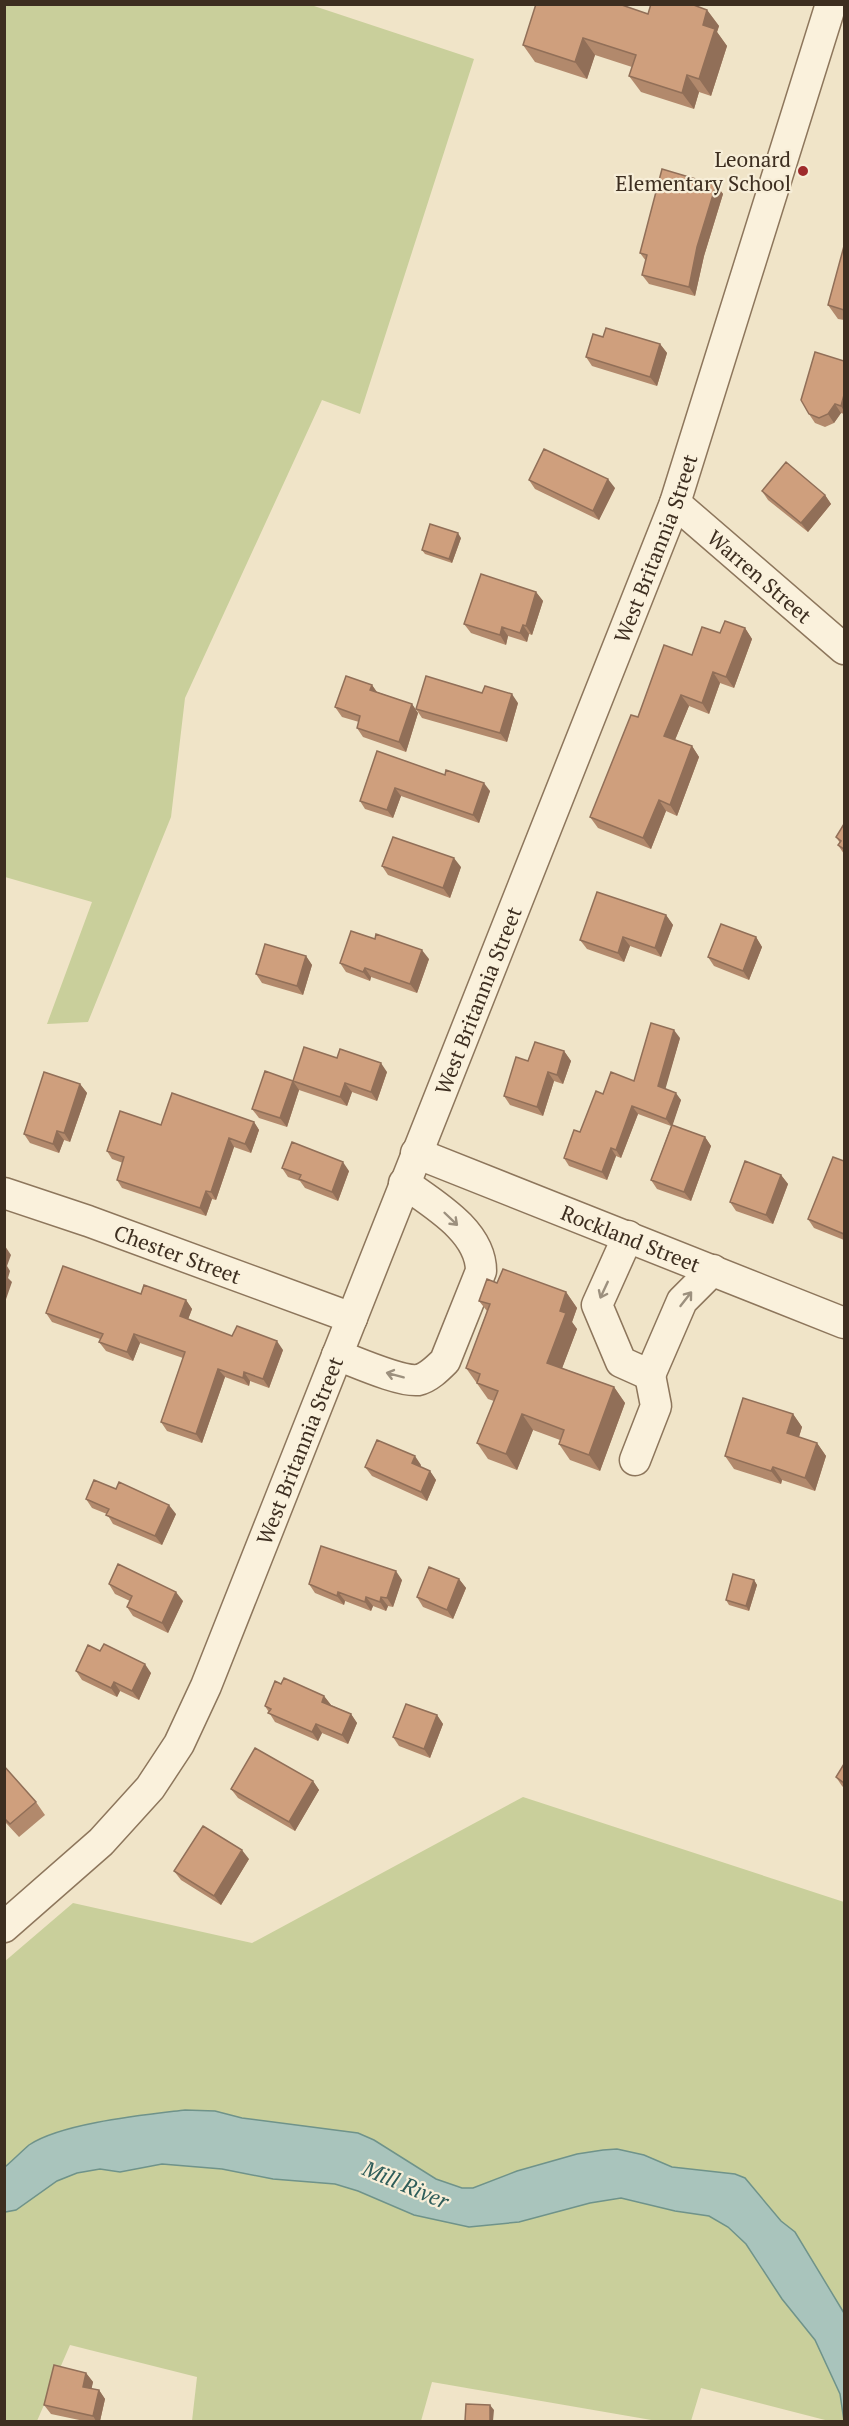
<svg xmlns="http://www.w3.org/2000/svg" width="849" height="2426" viewBox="0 0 849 2426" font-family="'PT Serif',serif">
<rect width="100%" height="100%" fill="#f0e4c8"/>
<path fill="#c9cf9b" d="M4 5H311L474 59 360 414 322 400 185 698 171 817 88 1022 47 1024 92 902 5 877Z
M523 1797 844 1902V2421H829L701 2388 691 2421 663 2422 432 2382 421 2421H192L197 2377 70 2345 37 2421H5L4 1962 73 1903 252 1943Z"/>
<path fill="#a9c4bc" stroke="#6f938a" stroke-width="1.5" d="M185 2110 215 2111 242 2118 358 2133 374 2140 436 2179 462 2188H473L517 2171 577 2154 603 2150 617 2149 644 2155 672 2167 735 2174 745 2178 781 2221 795 2232 844 2313V2421L840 2394 815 2340 782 2299 746 2244 728 2227 709 2216 675 2211 621 2198 590 2203 519 2222 469 2227 414 2215 358 2191 335 2184 273 2179 222 2169 162 2164 120 2172 100 2169 77 2173 57 2181 16 2210 5 2212V2167C13 2160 21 2152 29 2145 62 2123 144 2115 185 2110Z"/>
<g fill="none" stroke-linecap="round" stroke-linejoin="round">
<defs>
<g id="minor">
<path id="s1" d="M675 503 844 649"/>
<path id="s2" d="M416 1153 844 1323"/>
<path id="s3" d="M4 1193 88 1221 352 1318"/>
<path d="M628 1236 597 1305 621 1362 650 1375 682 1301 713 1270"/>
<path d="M337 1355C356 1362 400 1382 418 1380 428 1378 438 1368 445 1361L481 1271C481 1231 433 1204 404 1183"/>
<path d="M635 1460 656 1406 650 1375"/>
<path id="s4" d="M4 1927 101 1842 150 1788 179 1744 206 1686 675 503 831 4"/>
</g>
</defs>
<use href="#minor" stroke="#8d765c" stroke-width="33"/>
<use href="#minor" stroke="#faf1dc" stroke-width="30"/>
</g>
<path fill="#b2896c" d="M707 10 719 26 717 32 727 46 711 96 699 92 694 109 641 92 629 76 632 67 595 55 587 79 535 62 523 45 648 14Z
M716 185 723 194 704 256 695 296 649 284 642 275 646 261 640 253Z
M844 246V320L838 319 828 305Z
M603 337 660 344 667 353 657 386 592 366 586 357Z
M844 361V414L841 413 834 423 825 427 815 423 809 414Z
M529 480 615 488 599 520 535 489Z
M762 491 825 495 831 504 808 532 768 500Z
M461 538 452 563 425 554 422 550Z
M536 592 543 601 532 635 529 634 527 642 508 636 506 645 471 633 464 624Z
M745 628 752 639 734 688 720 683 709 714 689 706 675 740 692 746 699 757 677 816 666 811 651 849 598 828 590 817 638 717 692 655 720 633Z
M372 685 377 692 412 704 418 713 406 752 363 737 357 728 359 722 342 717 335 707Z
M518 703 507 742 422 718 416 709Z
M377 751 490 791 479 823 401 796 393 818 365 809 360 801Z
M844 824V854L838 845 840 843 836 837Z
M382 866 461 867 450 898 388 875Z
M666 915 673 925 661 957 630 946 624 962 587 949 580 940Z
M756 937 762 947 749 980 714 966 708 957Z
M306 956 312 965 303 995 262 983 256 974Z
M429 959 417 993 371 977 370 981 346 972 340 963Z
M680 1038 665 1088 681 1100 672 1125 705 1137 711 1146 691 1201 657 1189 651 1180 671 1126 638 1114 621 1158 616 1156 607 1180 569 1166 564 1158 580 1132Z
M564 1051 571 1061 563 1084 554 1081 543 1116 510 1105 504 1096 528 1061Z
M337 1058 387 1072 377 1101 352 1092 347 1106 299 1090 287 1127 259 1118 252 1109 293 1081Z
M80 1084 87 1093 70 1142 64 1140 59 1153 30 1143 24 1134Z
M254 1122 259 1130 251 1153 234 1147 216 1200 212 1199 206 1216 122 1188 117 1180 123 1163 112 1159 107 1151 161 1125Z
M844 1161V1240L814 1228 808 1219Z
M282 1168 349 1171 338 1201 305 1188 300 1181 288 1177Z
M781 1175 788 1184 773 1224 736 1211 730 1202Z
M497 1283 566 1292 577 1308 572 1322 577 1329 562 1368 614 1387 625 1403 600 1471 570 1460 559 1444 560 1440 533 1430 517 1470 488 1459 477 1443 494 1401 488 1399 466 1368 487 1311 479 1301Z
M141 1294 186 1300 192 1309 188 1319 232 1336 283 1350 269 1388 250 1381 249 1386 225 1377 202 1443 167 1431 161 1422 183 1358 140 1343 133 1361 106 1351 99 1342 100 1339 52 1322 46 1313Z
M793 1414 802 1427 799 1437 817 1443 826 1456 815 1491 782 1480 781 1484 734 1469 725 1456Z
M421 1465 420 1467 430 1471 436 1480 427 1501 372 1476 365 1467Z
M86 1499 176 1514 162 1545 113 1524 107 1514 92 1508Z
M459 1579 466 1588 453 1619 423 1607 417 1597Z
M402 1580 393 1607 388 1606 386 1611 373 1606 371 1611 345 1601 344 1605 315 1593 309 1584Z
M754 1580 757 1585 749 1611 729 1605 726 1600Z
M109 1584 183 1601 168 1633 133 1616 127 1607 130 1601 115 1594Z
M100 1651 151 1673 139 1700 120 1691 117 1697 82 1680 76 1671Z
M281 1684 324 1696 331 1705 351 1714 357 1723 348 1744 322 1733 318 1741 275 1722 265 1706Z
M437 1715 443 1724 430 1758 399 1746 393 1737Z
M844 1764V1788L842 1786 836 1777Z
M4 1766 36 1802 45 1815 19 1837 6 1823 4 1824Z
M313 1781 319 1790 295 1831 238 1798 231 1789Z
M249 1859 221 1905 181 1880 174 1871Z
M86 2373 93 2382 91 2389 99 2390 105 2399 100 2421H84L51 2414 44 2405Z"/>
<path fill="#916f58" d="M707 10 719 26 717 32 727 46 711 96 699 79 703 25Z
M583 38 595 55 587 79 575 62Z
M687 75 699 92 694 109 682 93Z
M716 185 723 194 704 256 695 296 689 287 697 247Z
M660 344 667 353 657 386 650 377Z
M844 395V411L841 406Z
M835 404 841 413 834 423 828 414Z
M608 479 615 488 599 520 593 511Z
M825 495 831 504 808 532 801 523Z
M458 533 461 538 452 563 449 559Z
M536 592 543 601 532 635 526 626Z
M523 625 529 634 527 642 520 633Z
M502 627 508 636 506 645 500 635Z
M745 628 752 639 734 688 726 677Z
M713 672 720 683 709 714 702 703Z
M372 685 378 694 370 690Z
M512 694 518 703 507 742 500 733Z
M681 695 689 706 672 747 664 736Z
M412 704 418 713 406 752 399 742Z
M692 746 699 757 677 816 670 805Z
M484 783 490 791 479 823 473 815Z
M395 788 401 796 393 818 387 810Z
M659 800 666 811 651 849 643 838Z
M454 858 461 867 450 898 443 888Z
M666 915 673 925 661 957 655 948Z
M623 937 630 946 624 962 618 953Z
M756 937 762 947 749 980 743 971Z
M422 950 429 959 417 993 410 984Z
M306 956 312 965 303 995 297 986Z
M365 968 371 977 370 981 363 972Z
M674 1030 680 1038 664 1094 658 1086Z
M564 1051 571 1061 563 1084 557 1075Z
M381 1063 387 1072 377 1101 371 1092Z
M548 1072 554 1081 543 1116 537 1107Z
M293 1081 299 1090 287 1127 280 1118Z
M345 1083 352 1092 347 1106 340 1097Z
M80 1084 87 1093 70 1142 64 1133Z
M676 1093 681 1100 672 1127 666 1119Z
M632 1106 638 1114 621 1158 616 1150Z
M254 1122 259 1130 251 1153 245 1144Z
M57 1131 64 1140 59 1153 53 1144Z
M705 1137 711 1146 691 1201 684 1192Z
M229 1138 234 1147 216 1200 211 1192Z
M611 1148 616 1156 607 1180 602 1172Z
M343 1162 349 1171 338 1201 332 1192Z
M781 1175 788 1184 773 1224 766 1215Z
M206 1191 212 1199 206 1216 200 1208Z
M5 1246 11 1255 7 1266 10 1271 8 1278 12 1282 4 1305Z
M566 1292 577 1308 572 1322 577 1329 558 1379 547 1363 560 1311Z
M186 1300 192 1309 186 1325 180 1316Z
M134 1334 140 1343 133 1361 127 1352Z
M277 1341 283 1350 269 1388 263 1379Z
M218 1369 225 1377 202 1443 196 1434Z
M244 1372 250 1381 249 1386 243 1378Z
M614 1387 625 1403 600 1471 589 1455Z
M522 1414 533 1430 517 1470 506 1454Z
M793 1414 802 1427 796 1446 787 1433Z
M817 1443 826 1456 815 1491 805 1478Z
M415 1456 421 1465 418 1472 412 1463Z
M773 1467 782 1480 781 1484 771 1471Z
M430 1471 436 1480 427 1501 421 1492Z
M169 1505 176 1514 162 1545 155 1536Z
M396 1571 402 1580 393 1607 387 1598Z
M459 1579 466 1588 453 1619 447 1610Z
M754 1580 757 1585 749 1611 746 1606Z
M176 1592 183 1601 168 1633 162 1623Z
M338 1592 345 1601 344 1605 337 1596Z
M366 1597 373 1606 371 1611 365 1602Z
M381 1597 388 1606 386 1611 380 1602Z
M145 1664 151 1673 139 1700 132 1691Z
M114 1682 120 1691 117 1697 111 1688Z
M324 1696 331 1705 328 1711 322 1702Z
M351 1714 357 1723 348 1744 342 1735Z
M437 1715 443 1724 430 1758 424 1749Z
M316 1724 322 1733 318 1741 312 1732Z
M313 1781 319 1790 295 1831 289 1822Z
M242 1850 249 1859 221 1905 214 1896Z
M86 2373 93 2382 90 2396 83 2387Z
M99 2390 105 2399 100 2421H96L93 2416Z
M490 2405 494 2410 493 2421H490Z"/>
<path fill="#cf9f7d" stroke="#916f58" stroke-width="1.5" d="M536 4H619L648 14 651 4H691L707 10 703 25 715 29 699 79 687 75 682 93 629 76 636 55 583 38 575 62 523 45Z
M662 169 716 185 697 247 689 287 642 275 647 255 640 253Z
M844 246V310L828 305Z
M606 328 660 344 650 377 586 357 593 334 603 337Z
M815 352 844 361V395L841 406 835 404 828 414 819 418 809 414 801 400Z
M544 449 608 479 593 511 529 480Z
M786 462 825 495 801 523 762 491Z
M430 524 458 533 449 559 422 550Z
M481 574 536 592 526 626 523 625 520 633 502 627 500 635 464 624Z
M725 621 745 628 726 677 713 672 702 703 681 695 664 736 692 746 670 805 659 800 643 838 590 817 631 715 638 717 664 645 692 655 702 627 720 633Z
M346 676 372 685 370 690 412 704 399 742 357 728 360 716 335 707Z
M426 676 482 693 485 686 512 694 500 733 416 709Z
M377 751 445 775 446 770 484 783 473 815 395 788 387 810 360 801Z
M844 824V849L838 845 841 841 836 837Z
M393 837 454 858 443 888 382 866Z
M597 892 666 915 655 948 623 937 618 953 580 940Z
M721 924 756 937 743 971 708 957Z
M351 931 375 939 376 934 422 950 410 984 365 968 363 972 340 963Z
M265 944 306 956 297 986 256 974Z
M651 1023 674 1030 658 1086 676 1093 666 1119 632 1106 616 1150 611 1148 602 1172 564 1158 574 1130 580 1132 596 1091 603 1094 611 1072 634 1081Z
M535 1042 564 1051 557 1075 548 1072 537 1107 504 1096 516 1057 528 1061Z
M304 1047 337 1058 340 1049 381 1063 371 1092 345 1083 340 1097 293 1081 280 1118 252 1109 265 1071 293 1081Z
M44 1072 80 1084 64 1133 57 1131 53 1144 24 1134Z
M172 1093 254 1122 245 1144 229 1138 211 1192 206 1191 200 1208 117 1180 124 1157 107 1151 120 1111 161 1125Z
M672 1125 705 1137 684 1192 651 1180Z
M292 1142 343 1162 332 1192 299 1179 301 1175 282 1168Z
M833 1157 844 1161V1234L808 1219Z
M745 1161 781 1175 766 1215 730 1202Z
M63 1266 141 1294 144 1285 186 1300 180 1316 232 1336 237 1326 277 1341 263 1379 244 1372 243 1378 218 1369 196 1434 161 1422 185 1352 134 1334 127 1352 99 1342 103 1334 46 1313Z
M503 1269 566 1292 560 1311 566 1313 547 1363 614 1387 589 1455 559 1444 564 1430 522 1414 506 1454 477 1443 498 1391 477 1383 480 1374 466 1368 490 1304 479 1301 487 1279 497 1283Z
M743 1398 793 1414 787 1433 817 1443 805 1478 773 1467 771 1471 725 1456Z
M377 1440 415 1456 412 1463 430 1471 421 1492 365 1467Z
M94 1480 116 1489 119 1482 169 1505 155 1536 106 1515 109 1509 86 1499Z
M321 1546 396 1571 387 1598 381 1597 380 1602 366 1597 365 1602 338 1592 337 1596 309 1584Z
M118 1564 176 1592 162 1623 127 1607 132 1596 109 1584Z
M429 1567 459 1579 447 1610 417 1597Z
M733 1574 754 1580 746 1606 726 1600Z
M104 1644 145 1664 132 1691 114 1682 111 1688 76 1671 88 1645 100 1651Z
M284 1678 324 1696 322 1702 351 1714 342 1735 316 1724 312 1732 268 1713 271 1709 265 1706 275 1681 281 1684Z
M406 1704 437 1715 424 1749 393 1737Z
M255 1748 313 1781 289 1822 231 1789Z
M844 1764V1783L836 1777Z
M4 1766 36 1802 10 1824 4 1818Z
M203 1826 242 1850 214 1896 174 1871Z
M54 2365 86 2373 83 2387 99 2390 93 2416 44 2405Z
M466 2404 490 2405V2421H465Z"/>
<defs><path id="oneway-shaft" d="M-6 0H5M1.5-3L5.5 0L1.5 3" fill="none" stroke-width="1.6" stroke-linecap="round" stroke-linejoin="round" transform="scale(1.5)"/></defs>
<g stroke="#9c907e">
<use href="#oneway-shaft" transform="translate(451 1219) rotate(44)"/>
<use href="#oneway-shaft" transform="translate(604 1290) rotate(115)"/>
<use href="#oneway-shaft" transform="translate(686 1299) rotate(-52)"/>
<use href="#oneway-shaft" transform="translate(395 1375) rotate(-165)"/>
</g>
<circle fill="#9e2a2b" stroke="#f7eed8" stroke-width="2" cx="803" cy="171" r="6"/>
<g text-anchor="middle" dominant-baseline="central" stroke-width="4.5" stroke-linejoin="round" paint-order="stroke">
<g font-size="21" fill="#3d2e20" stroke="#f7eed8" text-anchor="end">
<text x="791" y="159">Leonard<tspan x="791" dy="24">Elementary School</tspan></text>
</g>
<g font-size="21" fill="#3d2e20" stroke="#f7eed8">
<text stroke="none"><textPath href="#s4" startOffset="1542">West Britannia Street</textPath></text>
<text stroke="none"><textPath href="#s1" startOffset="112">Warren Street</textPath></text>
<text stroke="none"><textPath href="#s4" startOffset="1056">West Britannia Street</textPath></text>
<text stroke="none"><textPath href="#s2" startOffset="231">Rockland Street</textPath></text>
<text stroke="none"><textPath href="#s3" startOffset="184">Chester Street</textPath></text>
<text stroke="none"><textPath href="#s4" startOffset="572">West Britannia Street</textPath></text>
</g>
<g font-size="22" font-style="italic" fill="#2f5d5a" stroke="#f7eed8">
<text transform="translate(406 2184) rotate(23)">Mill River</text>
</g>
</g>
<rect width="849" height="2426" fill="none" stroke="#3d2e20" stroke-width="12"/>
</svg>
